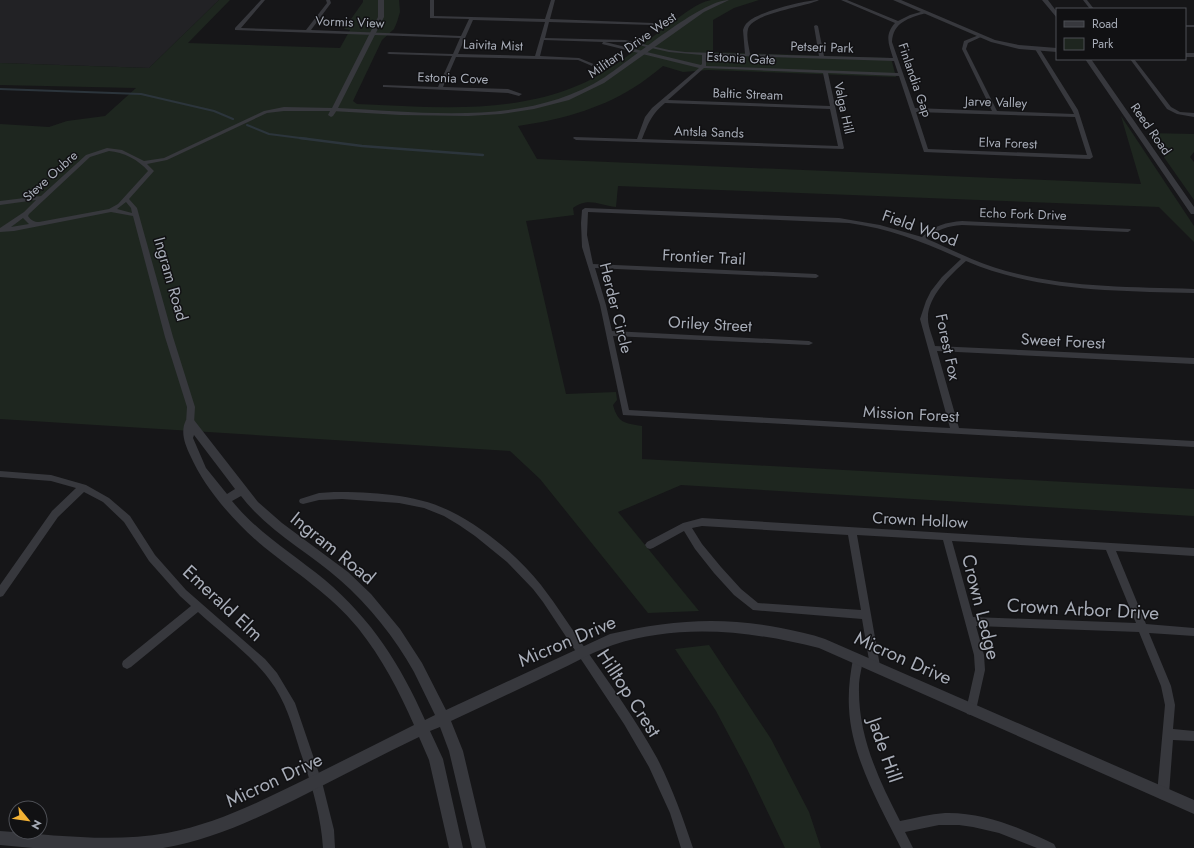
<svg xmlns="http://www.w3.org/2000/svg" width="1194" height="848" viewBox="0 0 1194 848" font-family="Jost,sans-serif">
<rect width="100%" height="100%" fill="#161618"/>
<path fill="#222225" d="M0 0H219L149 68 0 63Z"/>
<path fill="#1e261f" d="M219 0H230L188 43 340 48 350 30 344 29 363 2V0H399L400 12 397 22 394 29 382 40 353 101 357 104C431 107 509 115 579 85 611 72 642 44 671 23 683 15 696 3 711 0 722 0 746 0 759 0L734 8 713 20V52L891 58 896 77 708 70 683 72 663 66C653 74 643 82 633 88 598 110 558 120 518 126L537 159 1141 184 1121 116 1194 226V242L1159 207 618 186 616 207C599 205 588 197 573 208L574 215 526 221 566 394 616 392 617 400 613 405C618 423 624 423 642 426V459L1194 489V516L681 485 618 512 699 611 648 613 540 479 510 451 0 419V124L49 127 67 121 105 116 136 88 0 85V63L149 68Z
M1147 133 1194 134V152L1190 157 1194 162V200Z
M709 645 771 739 809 812 821 848H785L747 769 716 711 675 649Z"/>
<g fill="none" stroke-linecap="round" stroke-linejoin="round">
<path stroke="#2c353c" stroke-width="2" d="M0 89 141 94 214 111 233 119
M247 125 269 134 308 139"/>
<path stroke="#2c353c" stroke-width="2.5" d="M300 138 362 146 483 155"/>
<path fill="#37383d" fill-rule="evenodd" d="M261 0H265L241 28 306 30 327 3 326 0H330L331 3 311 30 461 36 469 19 430 18V0H434V16L545 19 551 0H555L550 19 653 23 655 24 653 25 549 22 545 38 625 40 669 50 685 52 745 54 743 30C744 27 745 24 748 22 758 12 805 0 819 0 806 7 752 13 748 29 746 37 749 46 750 54L819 56 814 26 816 25 818 26 824 56 893 58C889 45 884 35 895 23L841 0H847L898 21 910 15 924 11H926V13C909 18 893 22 892 42L915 108 992 111 962 49 964 41 979 35H981V37L968 43 966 49 997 111 1074 114 1072 110 1035 49 1039 48 1078 110 1093 157 1090 159 924 152 899 76 828 73 844 148 843 149 576 140 573 138 574 137 637 139 645 117 652 108 699 68 602 44 603 42 544 40 540 56 579 58 596 65 592 66 578 60 456 57 443 87 508 89 522 94 519 96 508 93 385 87H383V85L438 87 452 56 389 54 387 53 389 52 453 54 460 38 235 30V28ZM473 20 545 22 535 56 458 54ZM605 42H625L669 52 702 55V64L701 65ZM706 55 894 61 898 73 706 66ZM704 68 823 73 830 106 668 100ZM665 103 830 109 838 146 642 139C649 122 651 115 665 103ZM916 112 1075 117 1087 155 928 149Z
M1083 0H1087L1094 9H1090Z
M1185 25H1194V27H1185Z
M1130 59H1134L1171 107 1180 112 1194 113V117L1177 114 1167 109Z
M284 107 334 108 337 110 333 116 331 117 328 115 330 111H284L267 113 167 160 147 164 154 171 129 199 137 208 173 337 195 407 194 423 190 426 186 423 187 407 165 337 133 216 111 212 14 231 0 232V228L24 212 36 200 0 205V201L41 196 86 155 107 148 122 150 144 161 164 158 264 111ZM109 151C123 152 139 160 148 171L118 204 109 209 39 222C34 222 31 220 28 216L29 214 90 157ZM126 202 131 208 132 213 117 209ZM23 218 29 224 11 227Z
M585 208 839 218 880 225 922 237C933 226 947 222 962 221L1130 229 1131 230 1128 232 962 225C948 226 937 229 927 239 953 250 979 264 1006 271 1067 288 1131 287 1194 289V293C1118 291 1038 292 966 261 951 274 927 297 928 319 928 327 933 338 935 346L1194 358V364L937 351 959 428 1194 441V447L623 415 600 305 582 247 581 223 582 210ZM588 212 849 223C891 229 923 242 961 259L942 277 931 291 926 301 920 319 950 428 629 410 613 336 809 345 813 343 809 341 612 331 606 305 595 268 816 278 819 276 816 274 593 264 587 235Z
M0 471 51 475 86 485 109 498 130 516 155 555 186 590 265 659 277 673 295 703 322 782 334 830 335 848H323C321 815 311 782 300 751 292 725 286 701 269 679 251 655 221 633 198 612L131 667 127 669 123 667 122 664 123 661 191 606 180 596 149 561 124 522 103 502 84 492 58 517 3 596 0 597V585L52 511 76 488 51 481 0 477Z
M334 492C372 492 416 494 450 511 484 528 517 555 541 585 558 607 573 631 589 654 613 688 637 722 657 758 672 787 683 818 693 848H681L670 813 649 767 624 724 543 602 533 589 507 562 475 536 459 525 444 516 424 508 399 503 342 499 319 500 303 504 300 503 299 501 300 499 319 493Z
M702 518 1194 548V556L1116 551 1146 624 1194 628V636L1149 633 1171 686 1175 705 1173 729 1194 731V741L1173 740 1169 794 1167 798 1163 800 1159 798 1157 794 1165 705 1161 686 1139 632 976 626 984 655 985 670 976 710 975 714 971 715 967 714 966 710 975 670 974 655 943 540 857 535 880 666 879 669 875 671 871 669 870 666 862 619 753 610 734 595 714 573 695 549 684 531 653 548 650 549 647 548 645 545 647 542 683 523ZM702 526 848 535 861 610 758 603 741 589 721 567 702 544 692 528ZM952 541 1106 550 1136 623 973 617Z
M858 654 862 656 863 659C862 668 859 677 859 687 858 736 878 778 900 821 915 818 930 814 945 813 984 812 1020 828 1054 844L1056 848H1037L999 833 973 827 959 825H939L905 832 913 848H901C880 806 851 756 849 708 848 691 850 675 853 659L854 656Z"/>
<path fill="#37383d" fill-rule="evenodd" d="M378 0H384V17L338 108C425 112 527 127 605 77 631 60 701 0 729 0L704 12 604 83 569 100 534 109 501 114 468 116 400 115 332 111 331 110 378 17Z
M893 0H901L995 40 1019 45 1057 48V52L1019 49 991 42Z
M1042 0H1048L1057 12V18Z
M1185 53H1194V57H1185Z
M1085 59H1091L1194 207V214H1191Z
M190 419 194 420 258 502 282 523 348 572 371 594 400 629 422 663 446 710 610 634C669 620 721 616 781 628 795 631 811 634 825 639L1194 800V814L819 648C751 631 681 623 613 645 595 651 578 661 561 669 524 687 487 704 451 721L463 751 486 848H472L449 751 440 727 430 731 443 759 463 848H449L429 760 419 737C382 755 345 774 308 793 262 816 214 840 163 848H33L0 845V831C55 835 112 843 167 833 215 824 259 802 302 781 340 762 377 744 414 725 399 691 382 658 358 628 331 595 296 573 264 547 235 523 205 489 190 455 185 444 180 432 186 420ZM194 435 235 489 227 494 206 468 193 438ZM241 496C268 531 307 551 340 580 369 605 395 638 414 672 421 686 428 701 435 715L425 720C400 664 372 620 325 580 293 554 258 533 232 501Z"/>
</g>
<g text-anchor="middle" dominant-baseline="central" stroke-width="3" stroke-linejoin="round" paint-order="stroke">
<g font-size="13" fill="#a8adb8" stroke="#111113">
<text transform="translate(350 22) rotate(2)">Vormis View</text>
<text transform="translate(493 45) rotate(2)">Laivita Mist</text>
<text transform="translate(632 45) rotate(-35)">Military Drive West</text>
<text transform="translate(822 47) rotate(2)">Petseri Park</text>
<text transform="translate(741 58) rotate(3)">Estonia Gate</text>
<text transform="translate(453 78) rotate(2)">Estonia Cove</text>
<text transform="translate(915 80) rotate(71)">Finlandia Gap</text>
<text transform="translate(748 94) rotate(2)">Baltic Stream</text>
<text transform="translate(996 102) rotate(2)">Jarve Valley</text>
<text transform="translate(844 108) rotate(78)">Valga Hill</text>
<text transform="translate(1151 129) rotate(55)">Reed Road</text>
<text transform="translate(709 132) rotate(2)">Antsla Sands</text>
<text transform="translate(1008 143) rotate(2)">Elva Forest</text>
<text transform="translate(50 176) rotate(-42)">Steve Oubre</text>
<text transform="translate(1023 214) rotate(2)">Echo Fork Drive</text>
</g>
<g font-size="16" fill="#a8adb8" stroke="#111113">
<text transform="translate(920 228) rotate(20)">Field Wood</text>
<text transform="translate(704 257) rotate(3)">Frontier Trail</text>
<text transform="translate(171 279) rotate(74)">Ingram Road</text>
<text transform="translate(616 308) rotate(76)">Herder Circle</text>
<text transform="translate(710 324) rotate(3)">Oriley Street</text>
<text transform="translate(1063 341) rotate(3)">Sweet Forest</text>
<text transform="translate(948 347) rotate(78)">Forest Fox</text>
<text transform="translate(911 414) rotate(3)">Mission Forest</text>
<text transform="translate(920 520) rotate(3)">Crown Hollow</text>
</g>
<g font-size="19" fill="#a8adb8" stroke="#111113">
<text transform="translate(333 548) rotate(39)">Ingram Road</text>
<text transform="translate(223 603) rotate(43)">Emerald Elm</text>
<text transform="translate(981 607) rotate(76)">Crown Ledge</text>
<text transform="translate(1083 609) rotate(3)">Crown Arbor Drive</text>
<text transform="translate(567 641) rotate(-23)">Micron Drive</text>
<text transform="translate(903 658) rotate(24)">Micron Drive</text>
<text transform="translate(629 693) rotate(57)">Hilltop Crest</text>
<text transform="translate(885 750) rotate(71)">Jade Hill</text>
<text transform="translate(274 780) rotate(-25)">Micron Drive</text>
</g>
</g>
<rect x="1056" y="8" width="130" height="52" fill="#111113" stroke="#4d4f55"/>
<rect x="1064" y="21" width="20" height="6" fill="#37383d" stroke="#4d4f55"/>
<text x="1092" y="28" font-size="12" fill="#a8adb8">Road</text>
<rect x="1064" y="38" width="20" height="12" fill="#1e261f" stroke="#4d4f55"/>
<text x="1092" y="48" font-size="12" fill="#a8adb8">Park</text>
<g transform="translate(28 820) rotate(119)"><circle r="19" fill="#111113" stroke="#4d4f55"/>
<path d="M0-3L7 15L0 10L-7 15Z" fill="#f2b134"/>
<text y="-6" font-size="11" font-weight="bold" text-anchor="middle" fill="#a8adb8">N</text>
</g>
</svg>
